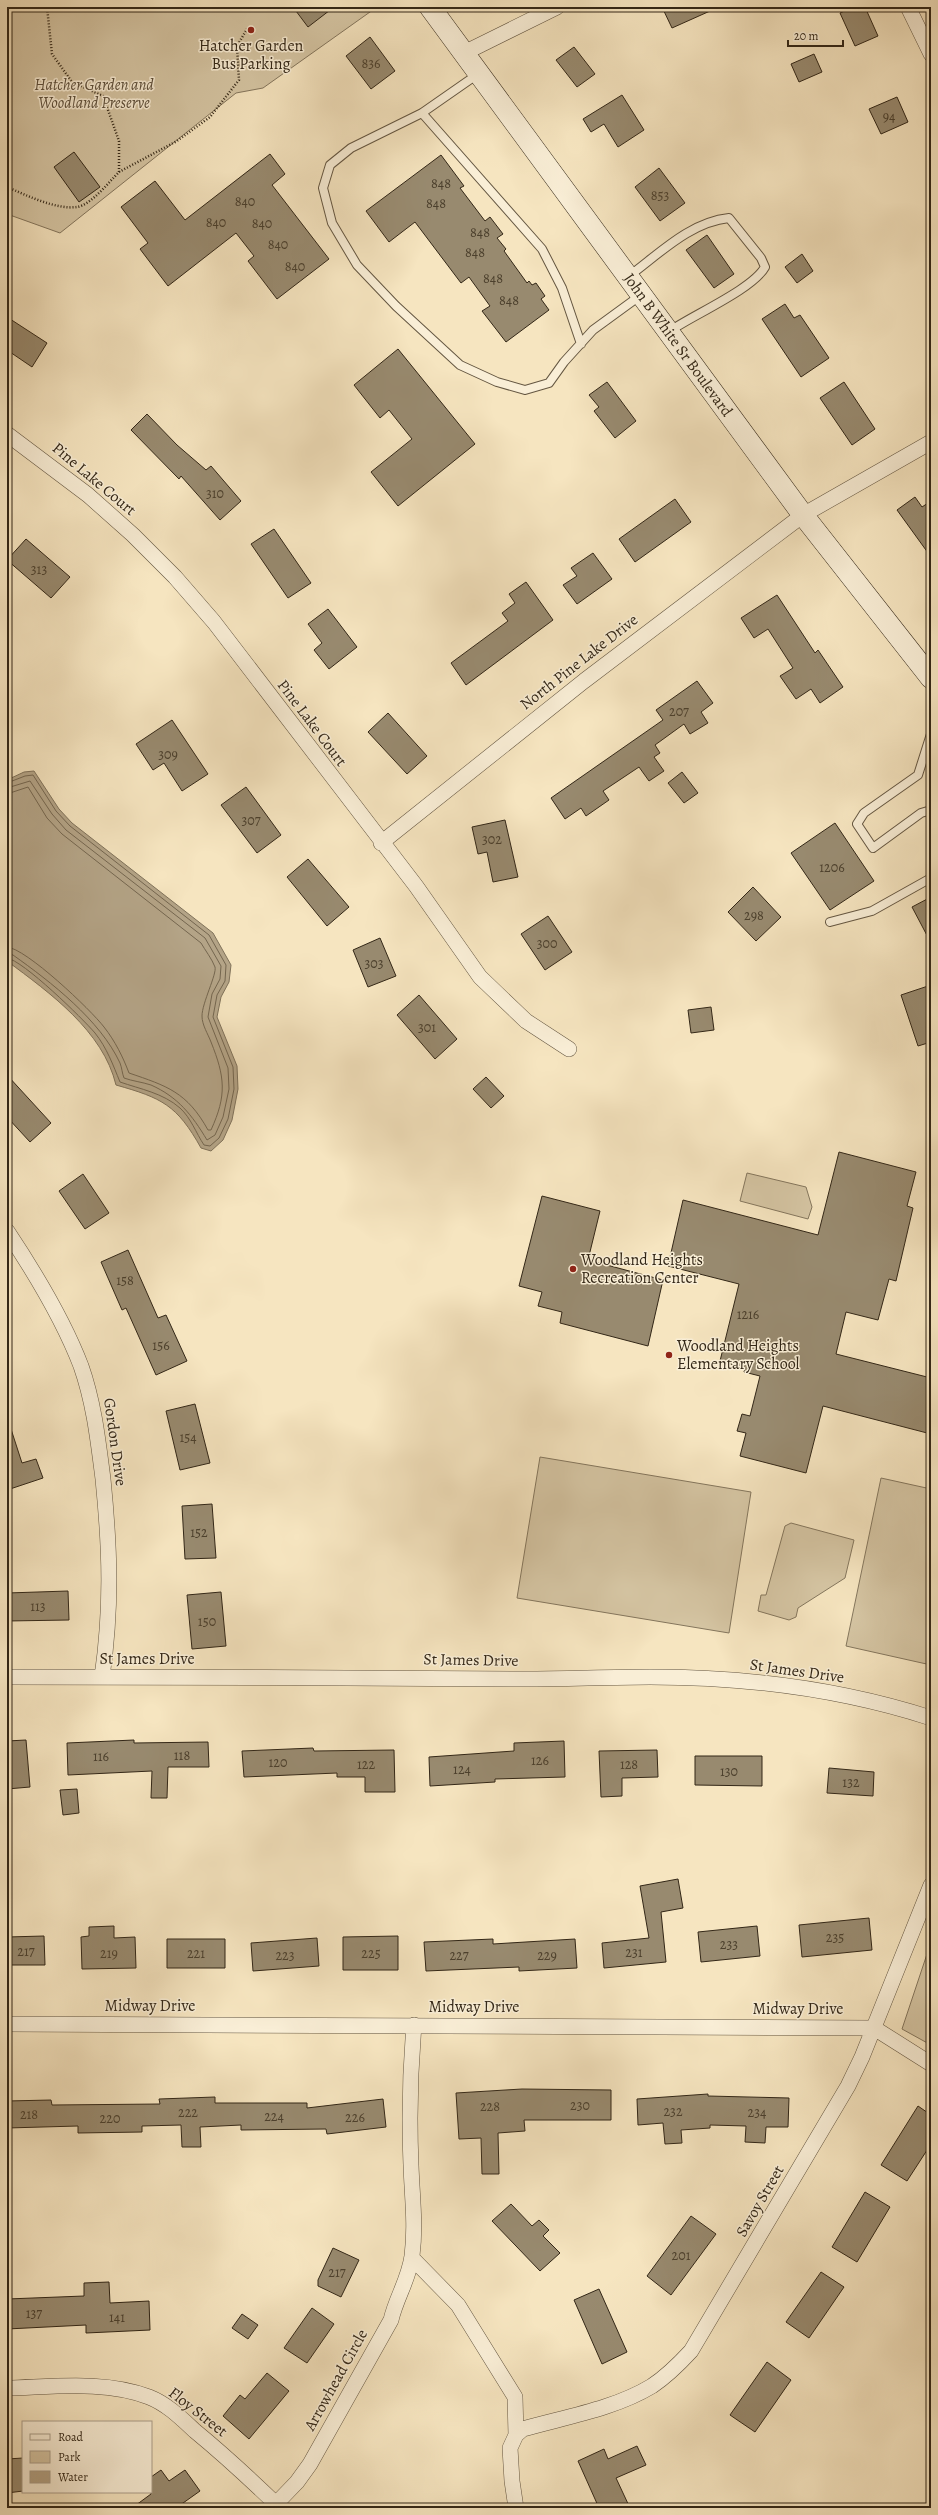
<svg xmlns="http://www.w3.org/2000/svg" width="938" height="2515" viewBox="0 0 938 2515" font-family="Alegreya,serif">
<rect width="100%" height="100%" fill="#f6e5c0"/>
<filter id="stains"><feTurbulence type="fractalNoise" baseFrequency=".005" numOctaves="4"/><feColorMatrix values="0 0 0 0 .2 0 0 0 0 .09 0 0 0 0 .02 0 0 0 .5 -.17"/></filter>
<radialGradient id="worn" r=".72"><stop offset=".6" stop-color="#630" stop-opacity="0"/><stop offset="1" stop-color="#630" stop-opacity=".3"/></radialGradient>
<path fill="#d5c5a3" stroke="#84765d" d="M7 7H377L263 88 236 93 60 233 7 214Z
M747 1173 806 1187 812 1207 808 1219 740 1201Z
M540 1457 751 1492 729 1633 517 1598Z
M881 1478 931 1489V1665L846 1646Z
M791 1523 854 1540 845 1578 798 1608 796 1617 789 1620 758 1611 761 1595H766L785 1526Z
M928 1951 931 1952V2045L902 2029Z"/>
<path fill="#b4a487" stroke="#80725a" d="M34 771 59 809 72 823 213 933 231 965 229 982 221 997 217 1017 237 1066 238 1089 232 1120 223 1140 211 1151 201 1148C177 1105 162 1098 116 1085 103 1031 50 993 7 961V780L24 772Z"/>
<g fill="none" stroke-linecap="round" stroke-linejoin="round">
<path stroke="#74664f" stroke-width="1" d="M7 783 25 776 33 775 56 811 70 826 209 935 226 965 225 981 217 995 213 1017 233 1067 234 1089 228 1119 219 1138 210 1146 204 1145C196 1133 191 1118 180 1108 163 1093 140 1089 120 1082 113 1065 107 1048 95 1033 83 1019 23 960 7 958
M7 788 30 781 52 814 66 830 205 938 221 966 220 979 212 994 208 1017 228 1068 229 1089 223 1117 215 1135 207 1140C192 1115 178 1097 151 1085 142 1082 132 1081 124 1078 122 1073 122 1068 120 1063 100 1020 51 982 13 955L7 953
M7 794 28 787 47 818 62 834 201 943C205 950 212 959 215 967 217 974 202 1003 202 1016 202 1025 208 1034 211 1042 225 1077 227 1095 211 1130H208C187 1092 167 1086 129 1073 123 1057 115 1041 104 1027 91 1010 26 948 7 947"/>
</g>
<path fill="#988a6f" stroke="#332717" d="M293 7H334L308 27Z
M662 7H719L672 28Z
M853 7H865L878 36 855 46 840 13Z
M370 37 395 71 371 89 346 56Z
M574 47 595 74 577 87 556 60Z
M814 54 822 72 799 82 791 64Z
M622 95 644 130 618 147 604 124 591 132 583 119Z
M897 97 908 122 881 134 869 109Z
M74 152 100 187 79 202 54 167Z
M270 154 285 174 272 185 329 259 277 299 248 261 254 256 236 233 168 286 140 249 148 243 121 207 155 181 185 220Z
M441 155 464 186 460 188 485 221 490 217 503 234 497 238 506 249 504 251 527 283 529 281 532 285 536 283 545 296 541 299 549 310 506 342 482 311 490 306 469 277 461 283 415 222 389 242 366 211Z
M659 168 685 203 660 221 635 187Z
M707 235 734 274 714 288 686 250Z
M802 254 813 271 797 283 785 267Z
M785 304 794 318 800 315 829 358 801 377 762 319Z
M7 317 47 343 32 367 7 350Z
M398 349 475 444 398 506 371 472 412 439 389 410 380 418 354 385Z
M607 382 636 421 615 438 594 411 599 407 589 395Z
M844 382 875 429 852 445 820 398Z
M147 414 177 445 206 470 211 466 241 501 220 520 181 476 179 479 131 430Z
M915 497 922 507 931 501V557L897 510Z
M675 499 691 522 635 562 619 539Z
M274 529 311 583 288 598 251 544Z
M26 539 70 577 51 598 7 560Z
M593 553 612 579 577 604 563 585 577 576 571 568Z
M526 582 553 620 466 685 451 663 508 621 502 613 515 603 509 594Z
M777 595 815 653 818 650 843 687 820 703 811 689 796 699 780 676 793 668 768 629 754 638 741 618Z
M328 609 357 647 329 669 314 650 322 643 308 624Z
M697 681 713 703 701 712 708 723 690 734 684 724 655 745 660 753 654 757 664 771 649 781 639 767 603 791 609 800 586 816 581 808 565 819 551 798 663 720 656 710Z
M388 713 427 756 407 774 368 732Z
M172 720 208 774 182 791 164 763 153 770 136 744Z
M682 772 698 793 684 803 668 783Z
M246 787 281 835 257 853 221 805Z
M505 820 518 877 493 882 487 852 478 854 472 827Z
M835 823 874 881 830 910 791 853Z
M308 859 349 907 327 926 287 877Z
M753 887 781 917 756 941 728 912Z
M931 897V943L912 907Z
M548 916 572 952 545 970 521 934Z
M380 938 396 976 368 987 353 950Z
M931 985V1042L918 1046 901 995Z
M419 995 457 1039 435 1059 397 1015Z
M711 1007 714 1030 691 1033 688 1010Z
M7 1075 51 1123 30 1142 7 1117Z
M486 1077 504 1096 491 1108 473 1089Z
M839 1152 916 1172 907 1206 913 1208 896 1281 889 1279 878 1320 846 1312 836 1354 931 1378V1434L823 1406 806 1473 740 1456 746 1433 737 1431 742 1414 750 1416 760 1376 744 1372 745 1368 720 1361 739 1284 668 1266 683 1200 818 1235Z
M83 1174 109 1213 85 1229 59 1191Z
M542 1196 600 1211 588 1260 663 1280 648 1346 560 1323 562 1312 538 1306 542 1292 519 1286Z
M128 1250 158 1318 166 1315 187 1361 156 1375 126 1308 122 1310 101 1262Z
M195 1404 210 1463 180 1470 166 1411Z
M7 1426H10L22 1463 36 1459 43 1478 7 1490Z
M212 1504 216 1558 185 1559 182 1506Z
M68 1591 69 1620 7 1621V1593Z
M221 1592 226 1646 192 1649 187 1595Z
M26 1740 30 1787 7 1789V1741Z
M134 1740V1743L208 1742 209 1767H168L167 1798H151L152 1771 68 1775 67 1743Z
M564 1741 565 1777 495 1779V1782L430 1786 429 1757 514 1751V1743Z
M313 1748 314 1751 394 1750 395 1792H365V1777H337V1773L244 1777 242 1751Z
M657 1750 658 1777 622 1778V1796L601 1797 599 1751Z
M695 1756H762V1786L695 1785Z
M829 1768 874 1772 873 1796 827 1793Z
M77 1789 79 1813 63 1815 60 1790Z
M678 1879 683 1908 661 1912 666 1962 604 1968 602 1943 649 1938 640 1886Z
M869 1918 872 1950 802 1957 799 1925Z
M114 1926V1938L135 1937 136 1968 82 1969 81 1937 89 1936V1927Z
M757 1926 760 1956 701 1962 698 1932Z
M44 1936 45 1965H7V1937Z
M398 1936V1970H343V1937Z
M317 1938 319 1966 253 1971 251 1943Z
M167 1939H225V1968H167Z
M493 1939V1944L575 1939 577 1968 519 1971V1967L426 1971 424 1942Z
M522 2089 611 2090V2120H524L525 2131 498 2133 499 2174H482L481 2138 459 2139 456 2093Z
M708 2094V2096L789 2098 788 2127H766L765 2143 745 2142 746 2126 710 2125V2128L681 2130 682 2143 665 2144 663 2123 638 2125 637 2099Z
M215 2097V2103H307V2108L383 2099 386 2127 327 2134 326 2129 241 2130V2125L200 2127 201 2147H182L181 2125 142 2126V2132L78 2133V2126L7 2128V2101L51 2100 52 2105 160 2104 159 2099Z
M918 2106 931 2115V2144L907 2181 881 2165Z
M865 2192 890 2207 857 2262 832 2247Z
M511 2204 532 2226 539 2220 549 2230 543 2236 560 2253 540 2271 492 2221Z
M691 2216 716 2234 671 2295 647 2276Z
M333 2248 359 2260 341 2297 318 2286V2280Z
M821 2272 844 2287 809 2338 786 2322Z
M109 2282 110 2303 149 2301 150 2330 86 2333V2325L7 2329V2299L84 2296V2283Z
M599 2289 627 2352 602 2364 574 2300Z
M312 2308 334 2324 307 2363 284 2348Z
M242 2314 258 2325 248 2339 232 2328Z
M767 2362 791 2380 755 2432 730 2415Z
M267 2373 289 2391 249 2439 223 2416 240 2395 245 2399Z
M637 2446 646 2465 616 2478 630 2508H599L578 2461 604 2449 608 2459Z
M23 2458V2491L7 2493V2459Z
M161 2470 169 2481 185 2470 200 2491 176 2508H132L151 2494V2477Z"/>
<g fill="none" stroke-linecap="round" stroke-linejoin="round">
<defs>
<path id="lane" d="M478 74 422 113 351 148 330 165 323 188 332 223 357 265 396 306 460 365 497 382 525 390 549 383 564 362 593 330 641 295
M422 113 542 249 562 288 581 344
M629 276C659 254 690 222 729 218L761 258 765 267C753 289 693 315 670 331
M931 734 918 775 864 813 857 824 873 848 921 813 931 810
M830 922 872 911 931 878"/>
<path id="street" d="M908 7 931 54
M464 53 557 7
M7 434 88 495 133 535 175 577 214 622 416 886 480 977 526 1021 569 1049
M381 843 584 681 803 515 931 442
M7 1231C35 1273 63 1319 81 1366 94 1403 98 1440 103 1479 110 1549 112 1607 102 1677
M7 1677C180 1678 352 1677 525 1679 567 1679 608 1677 650 1677 744 1677 841 1689 931 1718
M7 2024 874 2028 931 2064
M412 2258 458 2305 515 2397 516 2435 510 2448 512 2481 516 2508
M7 2388C52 2387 106 2380 149 2397 167 2404 181 2418 195 2431 223 2454 250 2479 276 2504
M516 2435 523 2429C565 2417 614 2409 652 2386 667 2376 679 2364 691 2351L848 2086 862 2057 931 1885
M272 2508 297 2482 310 2464 391 2320C396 2298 409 2279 412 2256 416 2225 412 2196 411 2165 409 2118 410 2072 414 2025"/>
<path id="secondary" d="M430 7 803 515 931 678"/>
</defs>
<use href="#lane" stroke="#645641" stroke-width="10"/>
<use href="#street" stroke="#645641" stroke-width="16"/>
<use href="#secondary" stroke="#332717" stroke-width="22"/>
<path stroke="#332717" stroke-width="2.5" stroke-dasharray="1 2" stroke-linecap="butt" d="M119 172 177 141 210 117 239 80 237 46 247 29
M7 187C26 195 56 210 77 207 91 205 109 182 119 172V141L103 96 72 82 52 54 47 7"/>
<use href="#lane" stroke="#f9eed6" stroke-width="8"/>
<use href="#street" stroke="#f9eed6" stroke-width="15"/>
<use href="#secondary" stroke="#f9eed6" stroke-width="21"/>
</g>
<g fill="#8f2418" stroke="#f9eed6" stroke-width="1.5">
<circle cx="251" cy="30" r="4"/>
<circle cx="573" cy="1269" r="4"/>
<circle cx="669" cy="1355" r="4"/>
</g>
<g text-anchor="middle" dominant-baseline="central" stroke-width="3" stroke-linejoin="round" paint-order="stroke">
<g font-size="14" fill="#4c402d">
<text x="371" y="63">836</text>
<text x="889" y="116">94</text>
<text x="441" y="183">848</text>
<text x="660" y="195">853</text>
<text x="245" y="201">840</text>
<text x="436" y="203">848</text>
<text x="216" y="222">840</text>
<text x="262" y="223">840</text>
<text x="480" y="232">848</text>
<text x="278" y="244">840</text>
<text x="475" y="252">848</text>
<text x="295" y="266">840</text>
<text x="493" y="278">848</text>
<text x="509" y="300">848</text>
<text x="215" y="493">310</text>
<text x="39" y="569">313</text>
<text x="679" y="711">207</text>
<text x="168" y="754">309</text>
<text x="251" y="820">307</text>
<text x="492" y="839">302</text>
<text x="832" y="867">1206</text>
<text x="754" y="915">298</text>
<text x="547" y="943">300</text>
<text x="374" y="963">303</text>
<text x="427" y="1027">301</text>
<text x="125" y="1280">158</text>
<text x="748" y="1314">1216</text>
<text x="161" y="1345">156</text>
<text x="188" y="1437">154</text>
<text x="199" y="1532">152</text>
<text x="38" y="1606">113</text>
<text x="207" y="1621">150</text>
<text x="182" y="1755">118</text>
<text x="101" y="1756">116</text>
<text x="540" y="1760">126</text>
<text x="278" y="1762">120</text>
<text x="366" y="1764">122</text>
<text x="629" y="1764">128</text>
<text x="462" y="1769">124</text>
<text x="729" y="1771">130</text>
<text x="851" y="1782">132</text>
<text x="835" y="1937">235</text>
<text x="729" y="1944">233</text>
<text x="26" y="1951">217</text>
<text x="634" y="1952">231</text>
<text x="109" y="1953">219</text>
<text x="196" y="1953">221</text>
<text x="371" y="1953">225</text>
<text x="285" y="1955">223</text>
<text x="459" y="1955">227</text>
<text x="547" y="1955">229</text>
<text x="580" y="2105">230</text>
<text x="490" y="2106">228</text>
<text x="673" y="2111">232</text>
<text x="188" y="2112">222</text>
<text x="757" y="2112">234</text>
<text x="29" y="2114">218</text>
<text x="274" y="2116">224</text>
<text x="355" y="2117">226</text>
<text x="110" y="2118">220</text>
<text x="681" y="2255">201</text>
<text x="337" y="2272">217</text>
<text x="34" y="2313">137</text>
<text x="117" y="2317">141</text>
</g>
<g font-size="16" fill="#332717" stroke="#f9eed6" text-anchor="start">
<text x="251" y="46" text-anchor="middle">Hatcher Garden<tspan x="251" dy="18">Bus Parking</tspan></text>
<text x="581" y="1260">Woodland Heights<tspan x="581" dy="18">Recreation Center</tspan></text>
<text x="677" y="1346">Woodland Heights<tspan x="677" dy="18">Elementary School</tspan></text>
</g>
<g font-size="16" font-style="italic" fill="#5c4e3a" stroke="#f9eed6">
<text x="94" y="85">Hatcher Garden and<tspan x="94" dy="18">Woodland Preserve</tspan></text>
</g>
<g font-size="16" fill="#332717" stroke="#f9eed6">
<text transform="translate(678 345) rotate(54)">John B White Sr Boulevard</text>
<text transform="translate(94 479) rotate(40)">Pine Lake Court</text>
<text transform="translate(579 662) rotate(-38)">North Pine Lake Drive</text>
<text transform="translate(312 723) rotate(53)">Pine Lake Court</text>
<text transform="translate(115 1442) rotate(82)">Gordon Drive</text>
<text x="147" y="1659">St James Drive</text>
<text transform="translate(471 1660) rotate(1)">St James Drive</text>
<text transform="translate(797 1671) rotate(8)">St James Drive</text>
<text x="150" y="2006">Midway Drive</text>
<text x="474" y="2007">Midway Drive</text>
<text x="798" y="2009">Midway Drive</text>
<text transform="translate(760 2201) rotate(-60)">Savoy Street</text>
<text transform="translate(336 2380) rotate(-61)">Arrowhead Circle</text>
<text transform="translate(198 2412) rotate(38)">Floy Street</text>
</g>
</g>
<rect width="938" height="2515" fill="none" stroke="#f6e5c0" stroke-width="24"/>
<rect x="8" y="8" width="922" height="2499" fill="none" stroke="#332717" stroke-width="2"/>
<rect x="12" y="12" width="914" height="2491" fill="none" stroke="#332717"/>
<rect x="22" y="2421" width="130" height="72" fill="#f9eed6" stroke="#aa9e8a"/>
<rect x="30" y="2434" width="20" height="6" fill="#f9eed6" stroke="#aa9e8a"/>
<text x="58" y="2441" font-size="12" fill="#332717">Road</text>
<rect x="30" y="2451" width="20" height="12" fill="#d5c5a3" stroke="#aa9e8a"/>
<text x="58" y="2461" font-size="12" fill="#332717">Park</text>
<rect x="30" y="2471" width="20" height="12" fill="#b4a487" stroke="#aa9e8a"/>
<text x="58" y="2481" font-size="12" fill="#332717">Water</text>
<path d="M788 40v6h55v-6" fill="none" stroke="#332717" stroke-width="2"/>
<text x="794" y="40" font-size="12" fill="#332717" stroke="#f9eed6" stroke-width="3" paint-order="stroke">20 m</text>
<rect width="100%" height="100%" filter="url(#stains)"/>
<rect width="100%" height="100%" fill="url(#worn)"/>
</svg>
